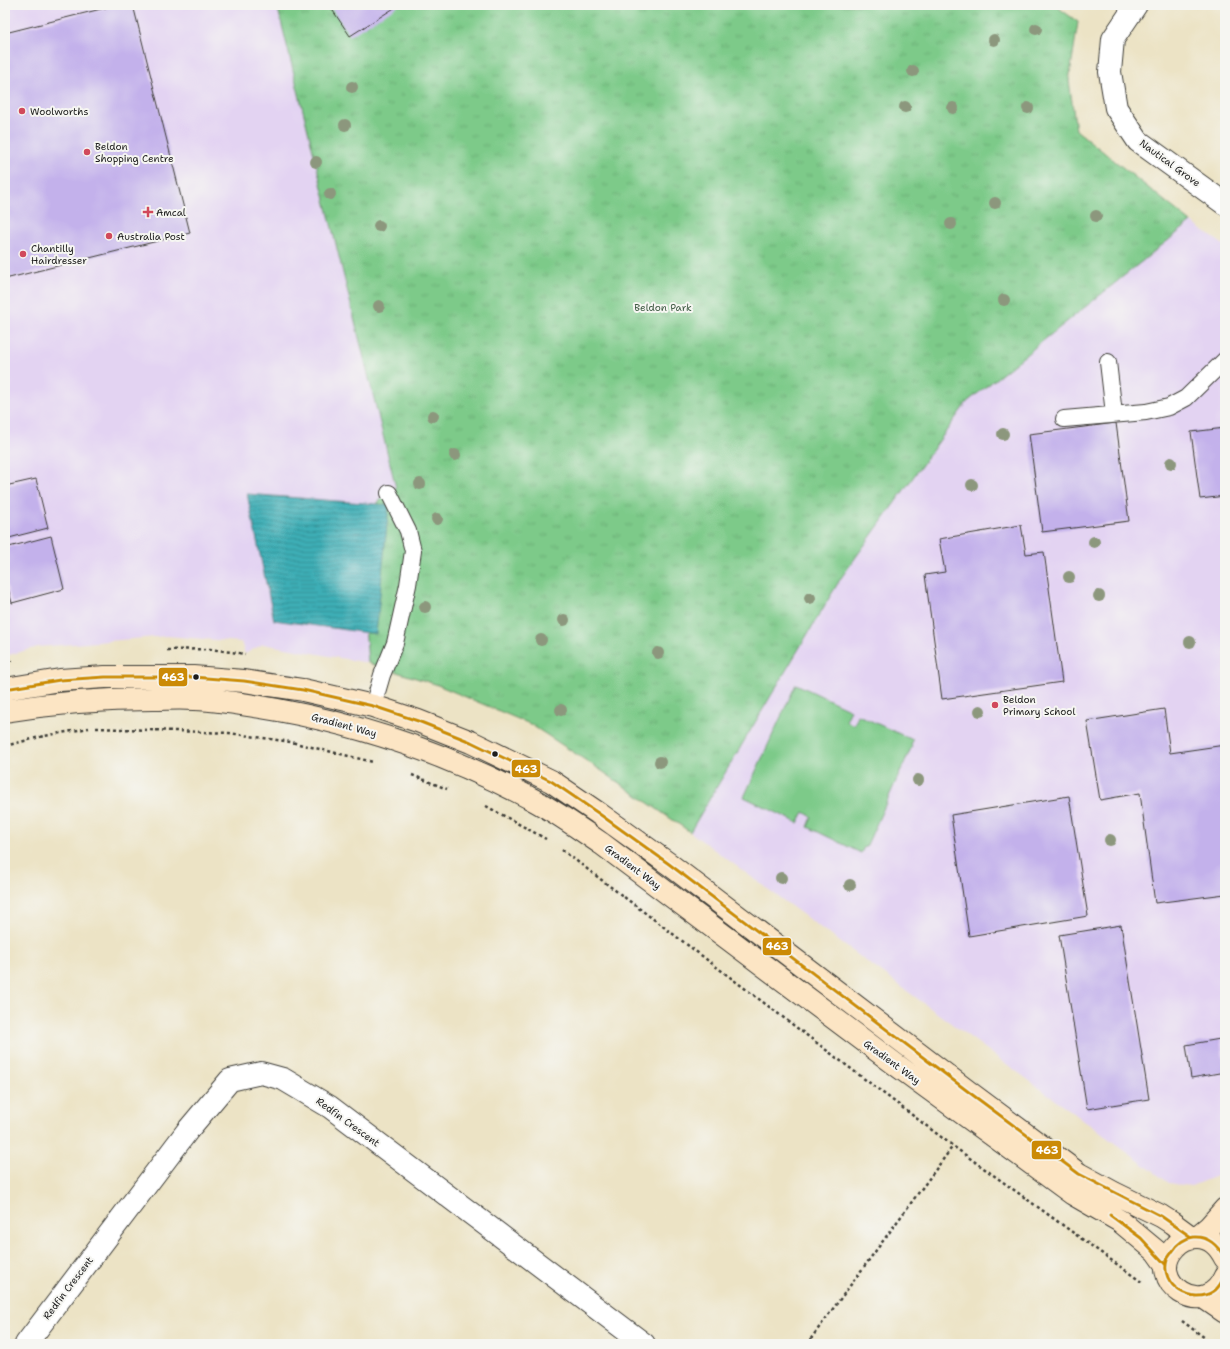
<svg xmlns="http://www.w3.org/2000/svg" width="1230" height="1349" viewBox="0 0 1230 1349" font-family="'Shantell Sans',sans-serif">
<defs>
<pattern id="park-tufts" width="24" height="20" patternUnits="userSpaceOnUse"><rect width="24" height="20" fill="#7dca89"/><path d="M3 7l-1-3M5 7V3M7 7l1-3M15 17l-1-3M17 17v-4M19 17l1-3" fill="none" stroke="#6bad76"/></pattern>
<pattern id="water-rules" width="6" height="5" patternUnits="userSpaceOnUse"><rect width="6" height="5" fill="#3caeb6"/><path d="M0 2.5h6" fill="none" stroke="#328d93"/></pattern>
</defs>
<rect width="100%" height="100%" fill="#f6f6f2"/>
<filter id="ink" filterUnits="userSpaceOnUse"><feTurbulence type="fractalNoise" baseFrequency=".025" numOctaves="2"/><feDisplacementMap in="SourceGraphic" scale="8" xChannelSelector="R" yChannelSelector="G"/><feConvolveMatrix kernelMatrix="1 2 1 2 8 2 1 2 1" color-interpolation-filters="sRGB"/></filter>
<filter id="wash" filterUnits="userSpaceOnUse"><feTurbulence type="fractalNoise" baseFrequency=".012" numOctaves="4" result="noise"/><feDisplacementMap in="SourceGraphic" scale="16" xChannelSelector="R" yChannelSelector="G"/><feGaussianBlur stdDeviation="0.9" result="paint"/><feColorMatrix in="noise" values="0 0 0 0 0 0 0 0 0 0 0 0 0 0 0 0 0 1.4 0 .05"/><feComposite in="paint" operator="in"/></filter>
<g filter="url(#wash)">
<rect width="100%" height="100%" fill="#ece3c5"/>
<path fill="#e3d3f2" d="M5 5H277L396 488 368 663 263 644 245 654 241 642 167 636 38 647 5 656Z
M1191 222 1225 246V1167L1219 1175 1191 1186 1169 1183 690 832 841 578 967 402Z"/>
<path fill="#7dca89" stroke="#4c7352" d="M796 684 851 710 846 721 854 725 858 715 913 740 911 745 912 746 866 847H864L861 853 808 827 812 817 804 812 798 823 744 797Z"/>
<path fill="url(#park-tufts)" stroke="#4c7352" d="M277 5H1058L1060 9 1078 22 1069 81 1076 130 1191 222 967 402 841 578 690 832 602 771 530 724 435 684 368 663 363 602 378 502 396 488Z"/>
<path fill="url(#water-rules)" stroke="#2c6569" d="M247 494 389 505 376 634 274 620Z"/>
<g id="blocks">
<path fill="#c3b1eb" d="M117 5H133L190 233 5 279V33Z
M329 5H399L350 36Z
M1116 423 1129 521 1042 532 1029 434Z
M1225 428V496L1200 499 1191 432Z
M36 479 48 528 5 539V486Z
M1021 525 1026 554 1044 552 1062 682 942 699 925 575 945 572 939 539Z
M51 536 64 589 12 603 5 577V548Z
M1164 709 1170 753 1225 745V894L1155 903 1140 793 1100 800 1087 721Z
M1069 796 1088 916 969 936 951 815Z
M1121 925 1149 1099 1087 1109 1059 935Z
M1220 1039 1225 1072 1191 1078 1186 1045Z"/>
</g>
</g>
<g filter="url(#ink)">
<use href="#blocks" fill-opacity="0" stroke="#3b3a35" stroke-width="1"/>
<g fill="none" stroke-linecap="round" stroke-linejoin="round">
<defs>
<path id="lane" d="M1108 362 1114 414
M1064 419 1146 412 1169 407 1186 398 1225 360
M373 706 382 675 395 643 408 585 413 551 408 531 389 493"/>
<path id="street" d="M1136 5 1113 39 1110 72 1116 108 1138 141 1225 204
M26 1344 188 1130 230 1080 261 1073 283 1079 330 1107 644 1344"/>
<path id="secondary" d="M5 689 60 680 105 677H193L244 681 303 690 373 706 418 721 471 742 551 781 598 813 669 864 970 1093 1079 1174 1114 1193 1161 1216 1172 1223 1191 1237
M5 711C54 703 103 699 153 699 166 699 180 698 194 699 222 700 250 705 278 710 365 726 449 755 528 797 554 810 578 828 602 844L895 1064 1073 1194 1120 1221 1156 1251 1166 1265
M1197 1237 1209 1227 1225 1209
M1225 1258C1219 1246 1210 1237 1197 1237 1188 1237 1180 1241 1175 1247 1143 1280 1205 1324 1225 1276
M1203 1297 1225 1312"/>
</defs>
<use href="#lane" stroke="#3b3a35" stroke-width="18"/>
<use href="#street" stroke="#3b3a35" stroke-width="24"/>
<use href="#secondary" stroke="#3b3a35" stroke-width="24"/>
<path stroke="#3b3a35" stroke-width="2.5" stroke-dasharray="3 3" stroke-linecap="butt" d="M167 650 210 649 245 654
M5 661 12 660
M96 728 229 733 291 742 373 762
M5 746 44 736 89 728
M412 775 447 789
M486 806 546 839
M562 850 953 1146 1143 1283
M1182 1321 1209 1341
M807 1344 953 1146"/>
<use href="#lane" stroke="#fff" stroke-width="16"/>
<use href="#street" stroke="#fff" stroke-width="22"/>
<use href="#secondary" stroke="#fce5c4" stroke-width="22"/>
<defs>
<path id="bus-1" d="M5 689 60 680 105 677H193L244 681 303 690 373 706 418 721 471 742 551 781 598 813 669 864 970 1093 1079 1174 1161 1216 1191 1237
M1110 1215 1141 1238 1166 1265
M1225 1258C1218 1246 1209 1236 1194 1237 1184 1238 1177 1244 1172 1252 1171 1254 1168 1257 1167 1260 1159 1285 1192 1306 1214 1291 1219 1288 1222 1281 1225 1276"/>
</defs>
<use href="#bus-1" stroke="#f6f6f2" stroke-width="6"/>
<use href="#bus-1" stroke="#cb8a06" stroke-width="3"/>
</g>
<g fill="#8c977d">
<circle cx="1036" cy="29" r="6"/>
<circle cx="994" cy="40" r="6"/>
<circle cx="913" cy="71" r="6"/>
<circle cx="352" cy="87" r="6"/>
<circle cx="905" cy="107" r="6"/>
<circle cx="953" cy="108" r="6"/>
<circle cx="1028" cy="108" r="6"/>
<circle cx="345" cy="125" r="6"/>
<circle cx="316" cy="162" r="6"/>
<circle cx="330" cy="194" r="6"/>
<circle cx="995" cy="203" r="6"/>
<circle cx="1096" cy="216" r="6"/>
<circle cx="951" cy="224" r="6"/>
<circle cx="379" cy="226" r="6"/>
<circle cx="1004" cy="300" r="6"/>
<circle cx="379" cy="306" r="6"/>
<circle cx="433" cy="416" r="6"/>
<circle cx="1003" cy="434" r="6"/>
<circle cx="455" cy="455" r="6"/>
<circle cx="1171" cy="463" r="6"/>
<circle cx="420" cy="484" r="6"/>
<circle cx="972" cy="485" r="6"/>
<circle cx="437" cy="519" r="6"/>
<circle cx="1094" cy="542" r="6"/>
<circle cx="1069" cy="577" r="6"/>
<circle cx="1099" cy="596" r="6"/>
<circle cx="810" cy="598" r="6"/>
<circle cx="425" cy="607" r="6"/>
<circle cx="564" cy="620" r="6"/>
<circle cx="541" cy="640" r="6"/>
<circle cx="1190" cy="642" r="6"/>
<circle cx="658" cy="653" r="6"/>
<circle cx="561" cy="710" r="6"/>
<circle cx="980" cy="711" r="6"/>
<circle cx="660" cy="762" r="6"/>
<circle cx="918" cy="780" r="6"/>
<circle cx="1110" cy="840" r="6"/>
<circle cx="781" cy="878" r="6"/>
<circle cx="850" cy="885" r="6"/>
</g>
</g>
<g fill="#d1495b" stroke="#f6f6f2" stroke-width="1.5">
<circle cx="22" cy="111" r="4"/>
<circle cx="87" cy="152" r="4"/>
<path d="M146 206h4v4h4v4h-4v4h-4v-4h-4v-4h4z"/>
<circle cx="109" cy="236" r="4"/>
<circle cx="23" cy="254" r="4"/>
<circle cx="995" cy="705" r="4"/>
</g>
<g fill="#1c1c1c" stroke="#f6f6f2" stroke-width="1.5">
<circle cx="196" cy="677" r="3.5"/>
<circle cx="495" cy="754" r="3.5"/>
</g>
<g text-anchor="middle" dominant-baseline="central" stroke-width="4" stroke-linejoin="round" paint-order="stroke">
<g font-size="10" fill="#1c1c1c" stroke="#f6f6f2" text-anchor="start">
<text x="30" y="111">Woolworths</text>
<text x="95" y="146">Beldon<tspan x="95" dy="12">Shopping Centre</tspan></text>
<text x="156" y="212">Amcal</text>
<text x="117" y="236">Australia Post</text>
<text x="31" y="248">Chantilly<tspan x="31" dy="12">Hairdresser</tspan></text>
<text x="1003" y="699">Beldon<tspan x="1003" dy="12">Primary School</tspan></text>
</g>
<g font-size="10" fill="#1c1c1c" stroke="#f6f6f2">
<text transform="translate(1170 163) rotate(36)">Nautical Grove</text>
<text transform="translate(344 725) rotate(15)">Gradient Way</text>
<text transform="translate(633 867) rotate(37)">Gradient Way</text>
<text transform="translate(892 1062) rotate(36)">Gradient Way</text>
<text transform="translate(348 1122) rotate(36)">Redfin Crescent</text>
<text transform="translate(68 1288) rotate(-53)">Redfin Crescent</text>
</g>
<g font-size="10" fill="#3e5942" stroke="#f6f6f2">
<text x="663" y="307">Beldon Park</text>
</g>
</g>
<g stroke="#f6f6f2" stroke-width="1.5">
<rect x="158" y="667" width="30" height="20" rx="4" fill="#cb8a06"/>
<rect x="511" y="759" width="30" height="19" rx="4" fill="#cb8a06"/>
<rect x="762" y="937" width="30" height="19" rx="4" fill="#cb8a06"/>
<rect x="1031" y="1140" width="31" height="20" rx="4" fill="#cb8a06"/>
</g>
<g font-size="11" text-anchor="middle" font-weight="bold" fill="#fff">
<text x="173" y="681">463</text>
<text x="526" y="773">463</text>
<text x="777" y="950">463</text>
<text x="1047" y="1154">463</text>
</g>
<rect width="1230" height="1349" fill="none" stroke="#f6f6f2" stroke-width="20"/>
</svg>
